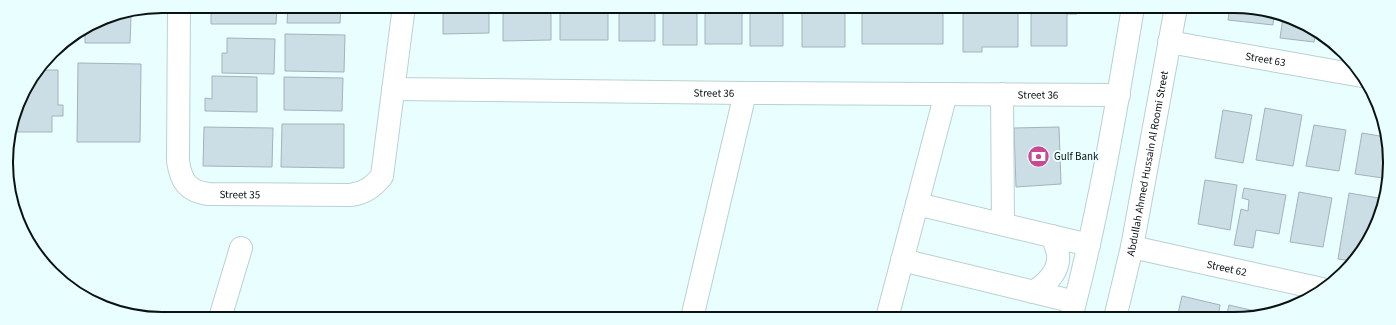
<svg xmlns="http://www.w3.org/2000/svg" width="1396" height="325" viewBox="0 0 1396 325" font-family="'Source Sans 3',sans-serif">
<rect width="100%" height="100%" fill="#e9fefe"/>
<path fill="#cbdde5" stroke="#a2b3bb" d="M211 6H277L276 24H211Z
M288 6H341L340 23H287Z
M443 6H489V33L443 34Z
M503 6H551V40L503 41Z
M560 7H608V40H560Z
M619 7H655V41H619Z
M663 7H697V45H663Z
M705 7H742V44H705Z
M750 7H783V46H750Z
M802 7H845V47H802Z
M862 7H943V44H862Z
M963 7H1018V47H982V52H963Z
M1031 7H1077V14H1067V46H1031Z
M1230 7H1254L1274 14 1273 25 1228 20Z
M110 16 131 17 130 43H85V29L103 18Z
M1283 17 1312 27 1316 31 1314 42 1280 38Z
M285 34 345 35 344 72 285 71Z
M227 38 275 39 274 74 222 73V53H227Z
M78 63 141 64 140 142H77Z
M40 70H58V105H63V116H52V132H15V120L22 93Z
M212 76 257 77V112L205 111V98L212 99Z
M284 77 343 78 342 111 284 110Z
M1265 108 1302 115 1293 166 1256 160Z
M1223 110 1252 115 1243 163 1215 158Z
M282 124H344V168L281 167Z
M1314 125 1346 130 1339 171 1306 166Z
M204 127 273 128 272 167 203 166Z
M1059 127 1061 184 1016 187 1014 128Z
M1362 133 1386 137 1387 157 1383 178 1355 174Z
M1205 180 1237 185 1230 230 1198 224Z
M1244 188 1286 195 1279 234 1256 230 1253 248 1234 245 1241 209 1248 211 1249 200 1242 198Z
M1299 192 1332 198 1323 247 1290 242Z
M1349 193 1384 199 1374 232 1353 261 1338 259Z
M1182 296 1220 305 1218 318H1177Z
M1229 305 1259 312 1258 316 1254 318H1226Z"/>
<g fill="none" stroke-linecap="round" stroke-linejoin="round">
<defs>
<g id="minor">
<path id="s1" d="M179 6 178 161C181 181 187 191 208 194L351 195C365 193 373 187 382 176L404 6"/>
<path id="s2" d="M1169 42 1362 76"/>
<path id="s3" d="M393 89 745 93 1119 95"/>
<path d="M1002 94 1003 224"/>
<path d="M917 204 1089 245"/>
<path id="s4" d="M1132 247 1322 289"/>
<path d="M902 260 1075 302"/>
<path d="M1033 292C1046 284 1060 272 1058 254 1057 248 1054 242 1052 236"/>
<path d="M220 318 241 248"/>
<path d="M692 318 745 93"/>
<path d="M887 318 946 94"/>
<path d="M1071 318C1098 216 1116 111 1133 7"/>
<path id="s5" d="M1115 318 1132 247 1176 7"/>
</g>
</defs>
<use href="#minor" stroke="#bbd0d0" stroke-width="24"/>
<use href="#minor" stroke="#fff" stroke-width="22"/>
</g>
<defs>
<symbol id="bank-disc" viewBox="-11 -11 22 22"><circle r="9.5" fill="#c84994" stroke="#e9fefe"/><path d="M-6-4H6V4H-6ZM0-2.3a2.3 2.3 0 1 0 0 4.6a2.3 2.3 0 1 0 0-4.6Z" fill="#fff"/></symbol>
</defs>
<g fill-rule="evenodd">
<use href="#bank-disc" x="1026" y="144" width="25" height="25"/>
</g>
<g text-anchor="middle" dominant-baseline="central" stroke-width="4" stroke-linejoin="round" paint-order="stroke">
<g font-size="11" fill="#0b1212" stroke="#e9fefe">
<text stroke="none"><textPath href="#s2" startOffset="98">Street 63</textPath></text>
<text stroke="none"><textPath href="#s3" startOffset="321">Street 36</textPath></text>
<text stroke="none"><textPath href="#s3" startOffset="645">Street 36</textPath></text>
<text stroke="none"><textPath href="#s5" startOffset="158">Abdullah Ahmed Hussain Al Roomi Street</textPath></text>
<text stroke="none"><textPath href="#s1" startOffset="236">Street 35</textPath></text>
<text stroke="none"><textPath href="#s4" startOffset="97">Street 62</textPath></text>
</g>
<g font-size="11" fill="#0b1212" stroke="#e9fefe" text-anchor="start">
<text x="1054" y="156">Gulf Bank</text>
</g>
</g>
<path d="M0 0H1396V325H0ZM162 13H1234A149 149 0 0 1 1383 162V163A149 149 0 0 1 1234 312H162A149 149 0 0 1 13 163V162A149 149 0 0 1 162 13Z" fill="#e9fefe" fill-rule="evenodd"/>
<path fill="none" stroke="#0b1212" stroke-width="2" d="M162 13H1234A149 149 0 0 1 1383 162V163A149 149 0 0 1 1234 312H162A149 149 0 0 1 13 163V162A149 149 0 0 1 162 13Z"/>
</svg>
